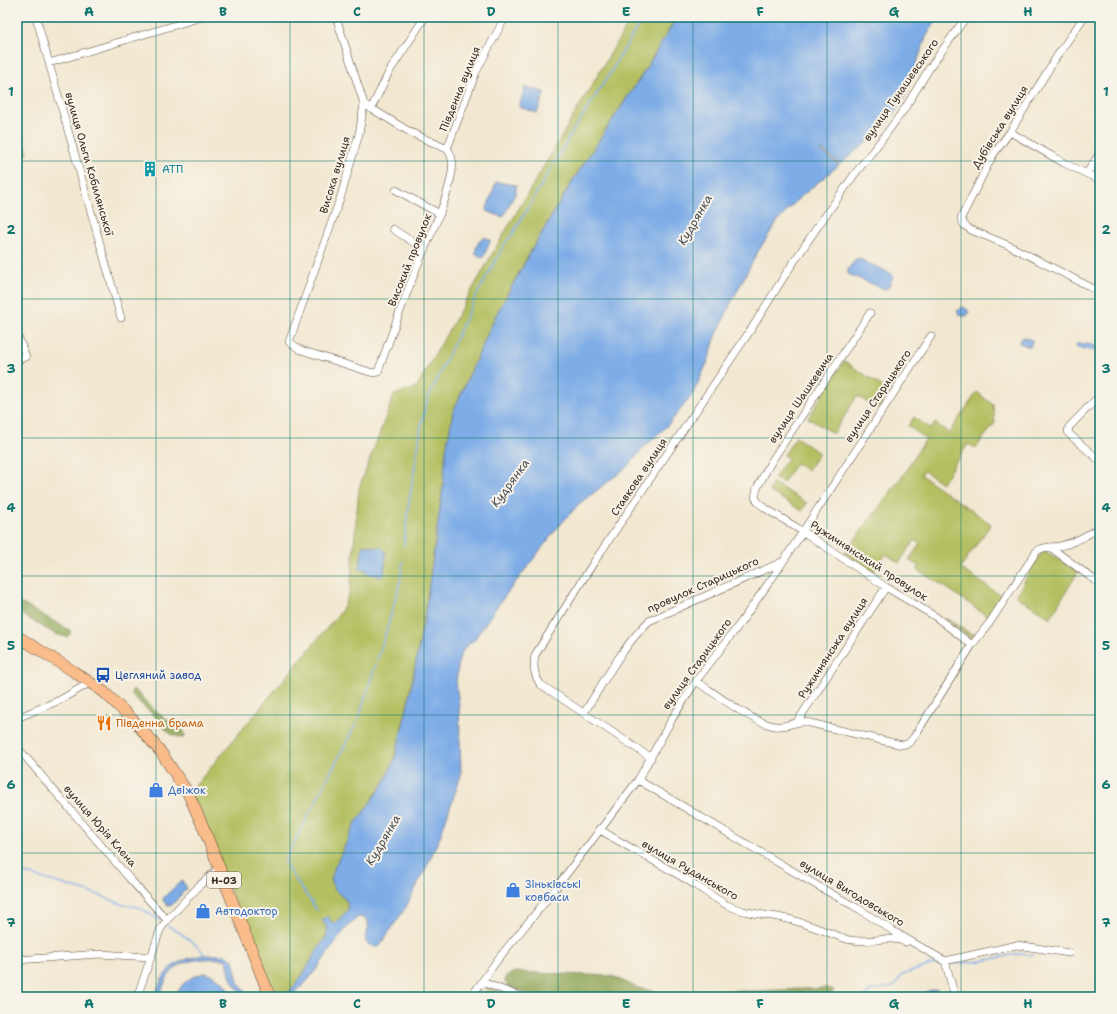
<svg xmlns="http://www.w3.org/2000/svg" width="1117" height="1014" viewBox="0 0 1117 1014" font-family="'Shantell Sans',sans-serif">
<rect width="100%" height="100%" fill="#f7f3e8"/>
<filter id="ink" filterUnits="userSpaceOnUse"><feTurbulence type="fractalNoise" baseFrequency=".025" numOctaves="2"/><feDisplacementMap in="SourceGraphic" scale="8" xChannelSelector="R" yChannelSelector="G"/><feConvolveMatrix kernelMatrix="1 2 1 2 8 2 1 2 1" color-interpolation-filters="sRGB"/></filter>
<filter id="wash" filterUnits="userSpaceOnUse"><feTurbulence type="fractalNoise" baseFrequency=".012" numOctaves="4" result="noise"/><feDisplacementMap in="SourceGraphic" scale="16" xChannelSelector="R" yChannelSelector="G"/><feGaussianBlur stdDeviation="0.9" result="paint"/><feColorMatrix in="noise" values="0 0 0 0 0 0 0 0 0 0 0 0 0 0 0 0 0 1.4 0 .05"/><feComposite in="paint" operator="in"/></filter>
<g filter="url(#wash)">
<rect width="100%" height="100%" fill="#f2e8d1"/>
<path fill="#b3bf60" stroke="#77743f" d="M632 17H677L642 75 573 180 531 251 495 317 453 412 446 450 443 487 425 613 408 704 394 761 384 783 355 824 335 890 347 901 348 910 336 922 335 924 330 921 325 926 328 931 326 937C316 950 296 992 283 997 280 998 276 997 273 997L190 792 342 610 350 591 359 488 394 395 416 388 502 237Z
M844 361 889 391 878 409 857 396 834 433H832L808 418Z
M977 392 993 405 995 423 976 448 968 444 942 483 924 471 921 475 991 524 960 568 1003 597 988 617 944 586 917 570 919 566 909 560 920 544 915 540 899 563 886 554 873 572 845 553 909 467 908 466 926 439 908 426 914 417 931 429 935 423 949 433Z
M796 437 819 453 808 470 796 463 783 483 774 478 788 458 784 455Z
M773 483 807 503 802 511 769 491Z
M1045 551 1078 572 1050 618 1016 596 1038 557Z
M945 619H947L971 634H976L973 639 971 638Z
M488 988 512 997H482Z"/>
<path fill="#8ea656" stroke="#64683a" d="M17 118 28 153 23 159 17 160Z
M17 604H22L70 630 71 633 67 637 57 635 17 612Z
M132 690H135L158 713 167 720 179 726 184 731 185 735 184 738C174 737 164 731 161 722L131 695Z
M514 972 612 976 638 988 654 991 669 997H536L508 986 505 982V977Z
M827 988 834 990 831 994 817 997H700L701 995 705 991H751Z"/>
<path fill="#7dace7" stroke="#5c6b82" d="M677 17H938L926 37 904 99 887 124 871 139 840 164 821 149 820 150 839 165 798 199 777 222 757 253 730 305 715 339 708 361 693 394 668 425 645 446 627 467 579 504 558 527 498 605 474 640 464 648 459 659 456 683 459 705 461 775 441 834 429 862 406 907 379 947C373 947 369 946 365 941 367 932 374 917 358 917 338 934 328 955 312 975 306 983 298 990 290 997H282C303 983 311 956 326 937L328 929 322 920 328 916 330 921 335 923 348 910 347 901 335 890 331 882 333 871 355 824 384 783 394 761 408 704 425 613 443 487 446 450 453 412 495 317 531 251 573 180 642 75Z
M525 87 545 92 537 113 519 107Z
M496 182 516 185V192L503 217 486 211Z
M485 237 490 240V242L483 258 475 253C476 247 479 239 485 237Z
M857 258 892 274 893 277 888 288 884 289 848 274V269Z
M964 307 969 311 967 316C963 316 959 316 957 312L960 308Z
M1023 337 1032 340V342L1030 347 1019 343 1021 338Z
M1078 343 1093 345 1098 347 1095 351 1077 348 1076 345Z
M364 545 382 548 386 552 384 574 382 577 366 573 365 569H359C362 561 360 552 364 545Z
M182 881 186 886V889L171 906 168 905 163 901 164 897 177 885Z
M203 955H225L233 960 238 982 249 997H244C241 990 236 988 233 982 229 976 229 967 227 960 221 958 213 959 206 959 177 961 167 970 160 997H155C164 968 174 961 203 955Z
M205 973C219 977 227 982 230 997H176C180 983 191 976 205 973Z
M937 989 935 994 933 997H917L928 991Z"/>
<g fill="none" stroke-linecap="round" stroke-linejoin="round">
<path stroke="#7dace7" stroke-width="1.5" d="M404 546C406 515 412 485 417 454 420 435 422 412 430 394L474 300 505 243 512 235 571 134 609 75 643 17
M17 871 96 894 124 905 138 907 162 921
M317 910 288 869 285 860 358 720 387 629 400 582 403 561
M168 926C180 932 198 945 205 955
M951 964 982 961 1016 954 1034 955
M864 997 871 990 894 987 902 975 930 965 941 964"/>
</g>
</g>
<g filter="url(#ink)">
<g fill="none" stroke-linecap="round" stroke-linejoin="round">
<defs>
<path id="minor" d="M36 17 121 318
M336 17 364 104 359 134 341 196 289 342 301 350 373 373 378 372C390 338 403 303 416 269 429 237 446 206 452 172 453 163 453 155 447 149L410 132 364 104
M1084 17 1057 56 1010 132 993 155 961 218 964 225 971 230 1010 246 1100 292
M49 63 202 17
M371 109 389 72 425 17
M1010 132 1064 163 1100 180
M447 149 476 72 505 17
M1087 173 1100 153
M396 190 440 214
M393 229 425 250
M870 313 771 462 757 488 755 497 758 502 765 508 802 531 886 587 936 617 972 645
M17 334 26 357 17 360
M1100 395 1069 427 1068 433 1100 461
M1050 547 1100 584
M696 681C716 694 753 723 775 726 786 728 794 721 806 722L902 745 909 743 914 737 972 645 990 622 1036 552C1042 546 1052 548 1060 546 1075 543 1087 535 1100 527
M584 713C604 682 622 647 649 621L782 562
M17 718 60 700 91 682
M797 722 886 587
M17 747 129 878 167 920
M651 758 540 684C534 674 533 667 535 655L594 562 752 328 785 275 816 229 854 175 886 134 905 108 929 69 966 17
M638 780 823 889 859 909 893 931 945 961 1017 945 1069 953
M599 829C629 848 659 863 689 881 702 889 714 898 727 905 745 914 764 914 783 918 805 922 825 932 846 939 867 945 888 934 906 942
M17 960 99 954 151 957 160 930 167 920 200 885 219 868
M942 960 945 961 955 997
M482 982 522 997
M137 997 151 957
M471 997 498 959 549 897 638 780 672 719 696 681 739 625 775 574 931 336"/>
<path id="primary" d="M17 636 73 671 104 692 138 725 160 751 188 793 204 829 270 997"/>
</defs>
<use href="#minor" stroke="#564639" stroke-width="8"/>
<use href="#primary" stroke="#564639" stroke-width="12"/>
<use href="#minor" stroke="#fff" stroke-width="7"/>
<use href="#primary" stroke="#f9bc8a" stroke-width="11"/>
</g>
</g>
<path fill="none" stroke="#0f766e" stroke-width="1" stroke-opacity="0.55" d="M156 17V997M290 17V997M424 17V997M558 17V997M693 17V997M827 17V997M961 17V997M17 161H1100M17 299H1100M17 438H1100M17 576H1100M17 715H1100M17 853H1100"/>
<defs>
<symbol id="building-bare" viewBox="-9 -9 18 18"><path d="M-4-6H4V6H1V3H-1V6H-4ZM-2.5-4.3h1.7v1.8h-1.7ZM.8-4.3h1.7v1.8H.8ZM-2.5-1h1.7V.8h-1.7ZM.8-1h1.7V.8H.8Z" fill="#0f9aa8" stroke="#f7f3e8" stroke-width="2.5" paint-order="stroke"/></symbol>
<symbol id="bus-bare" viewBox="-9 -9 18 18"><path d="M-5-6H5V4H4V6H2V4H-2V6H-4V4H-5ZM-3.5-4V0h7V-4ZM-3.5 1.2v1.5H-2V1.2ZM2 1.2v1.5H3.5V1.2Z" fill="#1a4fb4" stroke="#f7f3e8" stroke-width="2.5" paint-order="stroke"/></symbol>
<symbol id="restaurant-bare" viewBox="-9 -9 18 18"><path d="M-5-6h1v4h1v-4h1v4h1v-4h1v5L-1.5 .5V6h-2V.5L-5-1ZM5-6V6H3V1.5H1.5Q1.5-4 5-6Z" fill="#e8710a" stroke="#f7f3e8" stroke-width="2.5" paint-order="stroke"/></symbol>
<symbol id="shop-bare" viewBox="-9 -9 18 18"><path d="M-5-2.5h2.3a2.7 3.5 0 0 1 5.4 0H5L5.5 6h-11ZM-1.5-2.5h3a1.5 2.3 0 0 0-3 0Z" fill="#3f7fe0" stroke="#f7f3e8" stroke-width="2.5" paint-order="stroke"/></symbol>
</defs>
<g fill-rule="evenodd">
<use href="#building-bare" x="139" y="158" width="22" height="22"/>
<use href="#bus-bare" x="92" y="664" width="22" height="22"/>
<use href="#restaurant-bare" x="93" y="712" width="22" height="22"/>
<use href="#shop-bare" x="145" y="779" width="22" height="22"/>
<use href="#shop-bare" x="502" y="879" width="22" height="22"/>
<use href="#shop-bare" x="192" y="900" width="22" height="22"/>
</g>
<g text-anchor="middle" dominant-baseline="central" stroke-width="4" stroke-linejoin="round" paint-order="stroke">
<rect fill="#f7f3e8" stroke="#73665b" stroke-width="1" x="207" y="872" width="34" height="16" rx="3"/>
<g font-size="10" font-weight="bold" fill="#3b2a1e">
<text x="224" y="880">Н-03</text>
</g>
<g font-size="11" fill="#3b2a1e" stroke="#f7f3e8">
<text transform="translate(460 89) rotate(-68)">Південна вулиця</text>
<text transform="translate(901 90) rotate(-55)">вулиця Гунашевського</text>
<text transform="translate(1000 127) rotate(-58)">Дубівська вулиця</text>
<text transform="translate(89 164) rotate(74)">вулиця Ольги Кобилянської</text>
<text transform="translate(335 175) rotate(-73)">Висока вулиця</text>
<text transform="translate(410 260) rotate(-68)">Високий провулок</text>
<text transform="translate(878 396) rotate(-56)">вулиця Старицького</text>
<text transform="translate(801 398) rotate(-56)">вулиця Шашкевича</text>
<text transform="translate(639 477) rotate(-56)">Ставкова вулиця</text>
<text transform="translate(869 561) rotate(33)">Ружичнянський провулок</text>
<text transform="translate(703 585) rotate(-24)">провулок Старицького</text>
<text transform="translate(833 648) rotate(-57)">Ружичнянська вулиця</text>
<text transform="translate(697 664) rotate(-54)">вулиця Старицького</text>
<text transform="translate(100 826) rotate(49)">вулиця Юрія Клена</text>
<text transform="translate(690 870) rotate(30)">вулиця Руданського</text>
<text transform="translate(852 893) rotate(31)">вулиця Вигодовського</text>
</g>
<g font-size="11" fill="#0d838f" stroke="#f7f3e8" text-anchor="start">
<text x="162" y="169">АТП</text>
</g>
<g font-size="11" fill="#164399" stroke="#f7f3e8" text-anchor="start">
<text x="115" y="675">Цегляний завод</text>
</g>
<g font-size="11" fill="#c56008" stroke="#f7f3e8" text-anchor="start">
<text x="116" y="723">Південна брама</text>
</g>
<g font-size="11" fill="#366cbe" stroke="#f7f3e8" text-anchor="start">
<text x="168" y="790">Двіжок</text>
<text x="525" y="884">Зіньківські<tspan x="525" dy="13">ковбаси</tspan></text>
<text x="215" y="911">Автодоктор</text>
</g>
<g font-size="12" font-style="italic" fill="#4f515a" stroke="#f7f3e8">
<text transform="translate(695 220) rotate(-60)">Кудрянка</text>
<text transform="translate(510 483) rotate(-54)">Кудрянка</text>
<text transform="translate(383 840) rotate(-59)">Кудрянка</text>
</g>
</g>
<rect width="1117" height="1014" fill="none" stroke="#f7f3e8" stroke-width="44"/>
<rect x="22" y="22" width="1073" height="970" fill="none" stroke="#0f766e" stroke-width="1.5"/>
<g font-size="13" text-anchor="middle" font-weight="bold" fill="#0f766e">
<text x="89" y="16">A</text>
<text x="223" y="16">B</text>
<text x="357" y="16">C</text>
<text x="491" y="16">D</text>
<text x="626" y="16">E</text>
<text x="760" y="16">F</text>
<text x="894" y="16">G</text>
<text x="1028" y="16">H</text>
<text x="11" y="96">1</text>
<text x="1106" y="96">1</text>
<text x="11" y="234">2</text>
<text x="1106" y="234">2</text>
<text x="11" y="373">3</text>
<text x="1106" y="373">3</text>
<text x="11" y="512">4</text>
<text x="1106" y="512">4</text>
<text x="11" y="650">5</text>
<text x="1106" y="650">5</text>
<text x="11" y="789">6</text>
<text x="1106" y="789">6</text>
<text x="11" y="927">7</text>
<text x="1106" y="927">7</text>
<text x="89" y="1008">A</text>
<text x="223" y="1008">B</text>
<text x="357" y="1008">C</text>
<text x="491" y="1008">D</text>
<text x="626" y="1008">E</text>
<text x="760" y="1008">F</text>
<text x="894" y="1008">G</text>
<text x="1028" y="1008">H</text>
</g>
</svg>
